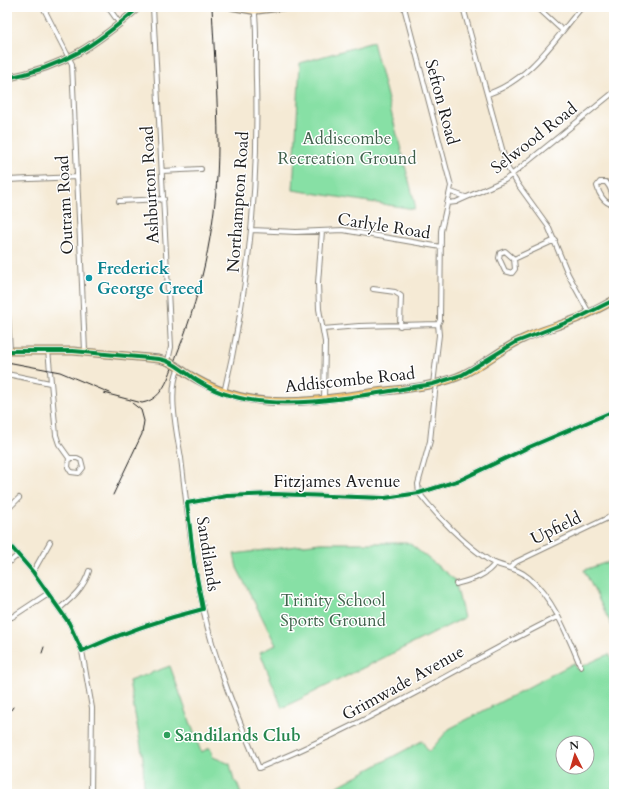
<svg xmlns="http://www.w3.org/2000/svg" width="621" height="801" viewBox="0 0 621 801" font-family="Cardo,serif">
<rect width="100%" height="100%" fill="#fff"/>
<filter id="ink" filterUnits="userSpaceOnUse"><feTurbulence type="fractalNoise" baseFrequency=".025" numOctaves="2"/><feDisplacementMap in="SourceGraphic" scale="8" xChannelSelector="R" yChannelSelector="G"/><feConvolveMatrix kernelMatrix="1 2 1 2 8 2 1 2 1" color-interpolation-filters="sRGB"/></filter>
<filter id="wash" filterUnits="userSpaceOnUse"><feTurbulence type="fractalNoise" baseFrequency=".012" numOctaves="4" result="noise"/><feDisplacementMap in="SourceGraphic" scale="16" xChannelSelector="R" yChannelSelector="G"/><feGaussianBlur stdDeviation="0.9" result="paint"/><feColorMatrix in="noise" values="0 0 0 0 0 0 0 0 0 0 0 0 0 0 0 0 0 1.4 0 .05"/><feComposite in="paint" operator="in"/></filter>
<g filter="url(#wash)">
<rect width="100%" height="100%" fill="#f5ead5"/>
<path fill="#f5d3c2" d="M114 7H130L120 16Z"/>
<path fill="#87e0a5" stroke="#527e60" fill-rule="evenodd" d="M373 42 415 204 414 209 293 190 300 63Z
M320 543H409L455 580 464 618 282 708 260 652 276 645 237 568 234 554Z
M614 560V630L584 570Z
M609 654 614 664V794H323L422 741 429 752 449 729 574 663 576 669ZM563 743H587V767H563Z
M170 666 201 752 210 748 213 757 230 764 234 781 237 783 241 794H144L143 758 129 681Z"/>
</g>
<g filter="url(#ink)">
<g fill="none" stroke-linecap="round" stroke-linejoin="round">
<defs>
<path id="street" d="M43 7 72 64 85 351
M108 7 120 24
M153 7 171 347 168 361
M404 7 451 186 441 231 440 320 438 324 439 335 433 384
M463 7 507 167 519 186 548 226 568 274 589 313
M537 7 562 30
M488 94C531 79 554 40 582 7
M162 171 201 169
M7 180 77 177
M451 192 465 197
M119 201 164 199
M448 203 456 202 505 180 614 92
M612 204C604 203 599 194 597 186L600 182H606C616 194 610 200 614 208
M252 230 296 232 343 230 441 247
M322 231 318 283 319 309 325 342 324 400
M505 251 514 259 515 269 512 273 505 271 499 258 500 253Z
M514 259 555 240
M373 289 395 292 401 296 400 326
M7 298 10 351
M323 329 359 326 438 324
M48 350 56 435 59 444 69 458H77L81 460 83 468 79 473 71 472 68 467 69 458
M179 368C167 390 177 434 181 458 187 508 192 559 203 608 215 663 237 716 259 768 307 748 355 725 402 700 454 673 504 643 557 617
M7 374 50 383
M436 383 430 441 418 484 419 493C437 516 465 545 490 561 503 568 517 567 529 578 554 599 568 637 581 667
M224 393C249 288 259 187 256 80 255 56 258 30 254 7
M187 503 227 496 274 494 385 498 419 493 460 480 527 448 614 411
M7 510 19 498
M7 542 33 572 69 623 82 651 92 708 91 794
M7 564 18 555
M511 567 516 562 614 515
M33 572 50 542
M456 584C470 580 487 576 495 563
M59 609C72 598 84 588 89 571
M12 617 47 594
M82 651C121 633 162 619 203 609"/>
<path id="secondary" d="M232 7 254 11 285 7"/>
<path id="primary" d="M7 78C64 67 97 44 139 7"/>
<path id="highway" d="M7 351H73L159 359 169 362
M176 366C243 415 299 403 376 392 403 389 431 387 457 377 481 368 501 348 525 338 541 330 559 326 576 319 589 314 602 307 614 300"/>
</defs>
<use href="#street" stroke="#888378" stroke-width="6"/>
<use href="#secondary" stroke="#888378" stroke-width="8"/>
<use href="#primary" stroke="#888378" stroke-width="8"/>
<use href="#highway" stroke="#888378" stroke-width="9"/>
<use href="#street" stroke="#fff" stroke-width="4"/>
<use href="#secondary" stroke="#fae7c3" stroke-width="5.5"/>
<use href="#primary" stroke="#f2c26a" stroke-width="6"/>
<use href="#highway" stroke="#f2c26a" stroke-width="7"/>
<path stroke="#1c1c1c" stroke-width="1" d="M7 362 60 372 110 393
M104 393 142 403C165 399 170 372 177 354 204 286 218 216 218 144 218 98 214 52 212 7
M113 495 142 434 144 421 141 410 132 403
M42 653 44 647
M11 710 13 707"/>
<defs>
<path id="highway-bridge" d="M169 362 176 366"/>
</defs>
<use href="#highway-bridge" stroke="#888378" stroke-width="9" stroke-linecap="butt"/>
<use href="#highway-bridge" stroke="#f2c26a" stroke-width="7"/>
<defs>
<path id="cycleway" d="M7 78C64 67 97 44 139 7
M7 351H73L159 359C174 361 186 374 198 381 209 388 220 393 232 396 290 413 374 393 433 384L462 375 516 342 578 318 614 300
M7 542 33 572 69 623 82 651C121 633 162 619 203 609L194 562 187 503 227 496 274 494 385 498 419 493 460 480 527 448 614 411"/>
</defs>
<use href="#cycleway" stroke="#fff" stroke-width="6"/>
<use href="#cycleway" stroke="#00873e" stroke-width="4"/>
</g>
</g>
<circle fill="#0f9aa8" stroke="#fff" stroke-width="1.5" cx="89" cy="278" r="4"/>
<circle fill="#2e9e5b" stroke="#fff" stroke-width="1.5" cx="167" cy="735" r="4"/>
<g text-anchor="middle" dominant-baseline="central" stroke-width="3" stroke-linejoin="round" paint-order="stroke">
<g font-size="17" fill="#1c1c1c" stroke="#fff">
<text transform="translate(442 102) rotate(75)">Sefton Road</text>
<text transform="translate(534 138) rotate(-38)">Selwood Road</text>
<text transform="translate(150 185) rotate(-93)">Ashburton Road</text>
<text transform="translate(238 202) rotate(-86)">Northampton Road</text>
<text transform="translate(65 205) rotate(-93)">Outram Road</text>
<text transform="translate(384 226) rotate(9)">Carlyle Road</text>
<text transform="translate(350 380) rotate(-6)">Addiscombe Road</text>
<text x="337" y="481">Fitzjames Avenue</text>
<text transform="translate(556 528) rotate(-26)">Upfield</text>
<text transform="translate(208 554) rotate(81)">Sandilands</text>
<text transform="translate(403 683) rotate(-29)">Grimwade Avenue</text>
</g>
<g font-size="17" fill="#41614c" stroke="#fff">
<text x="347" y="138">Addiscombe<tspan x="347" dy="20">Recreation Ground</tspan></text>
<text x="333" y="600">Trinity School<tspan x="333" dy="20">Sports Ground</tspan></text>
</g>
<g font-size="17" font-weight="bold" fill="#0d838f" stroke="#fff" text-anchor="start">
<text x="97" y="268">Frederick<tspan x="97" dy="20">George Creed</tspan></text>
</g>
<g font-size="17" font-weight="bold" fill="#27864d" stroke="#fff" text-anchor="start">
<text x="175" y="735">Sandilands Club</text>
</g>
</g>
<rect width="621" height="801" fill="none" stroke="#fff" stroke-width="24"/>
<g transform="translate(575 755) rotate(355)"><circle r="19" fill="#ffffff" stroke="#a4a4a4"/>
<path d="M0-3L7 15L0 10L-7 15Z" fill="#c8321e"/>
<text y="-6" font-size="11" font-weight="bold" text-anchor="middle" fill="#1c1c1c">N</text>
</g>
</svg>
